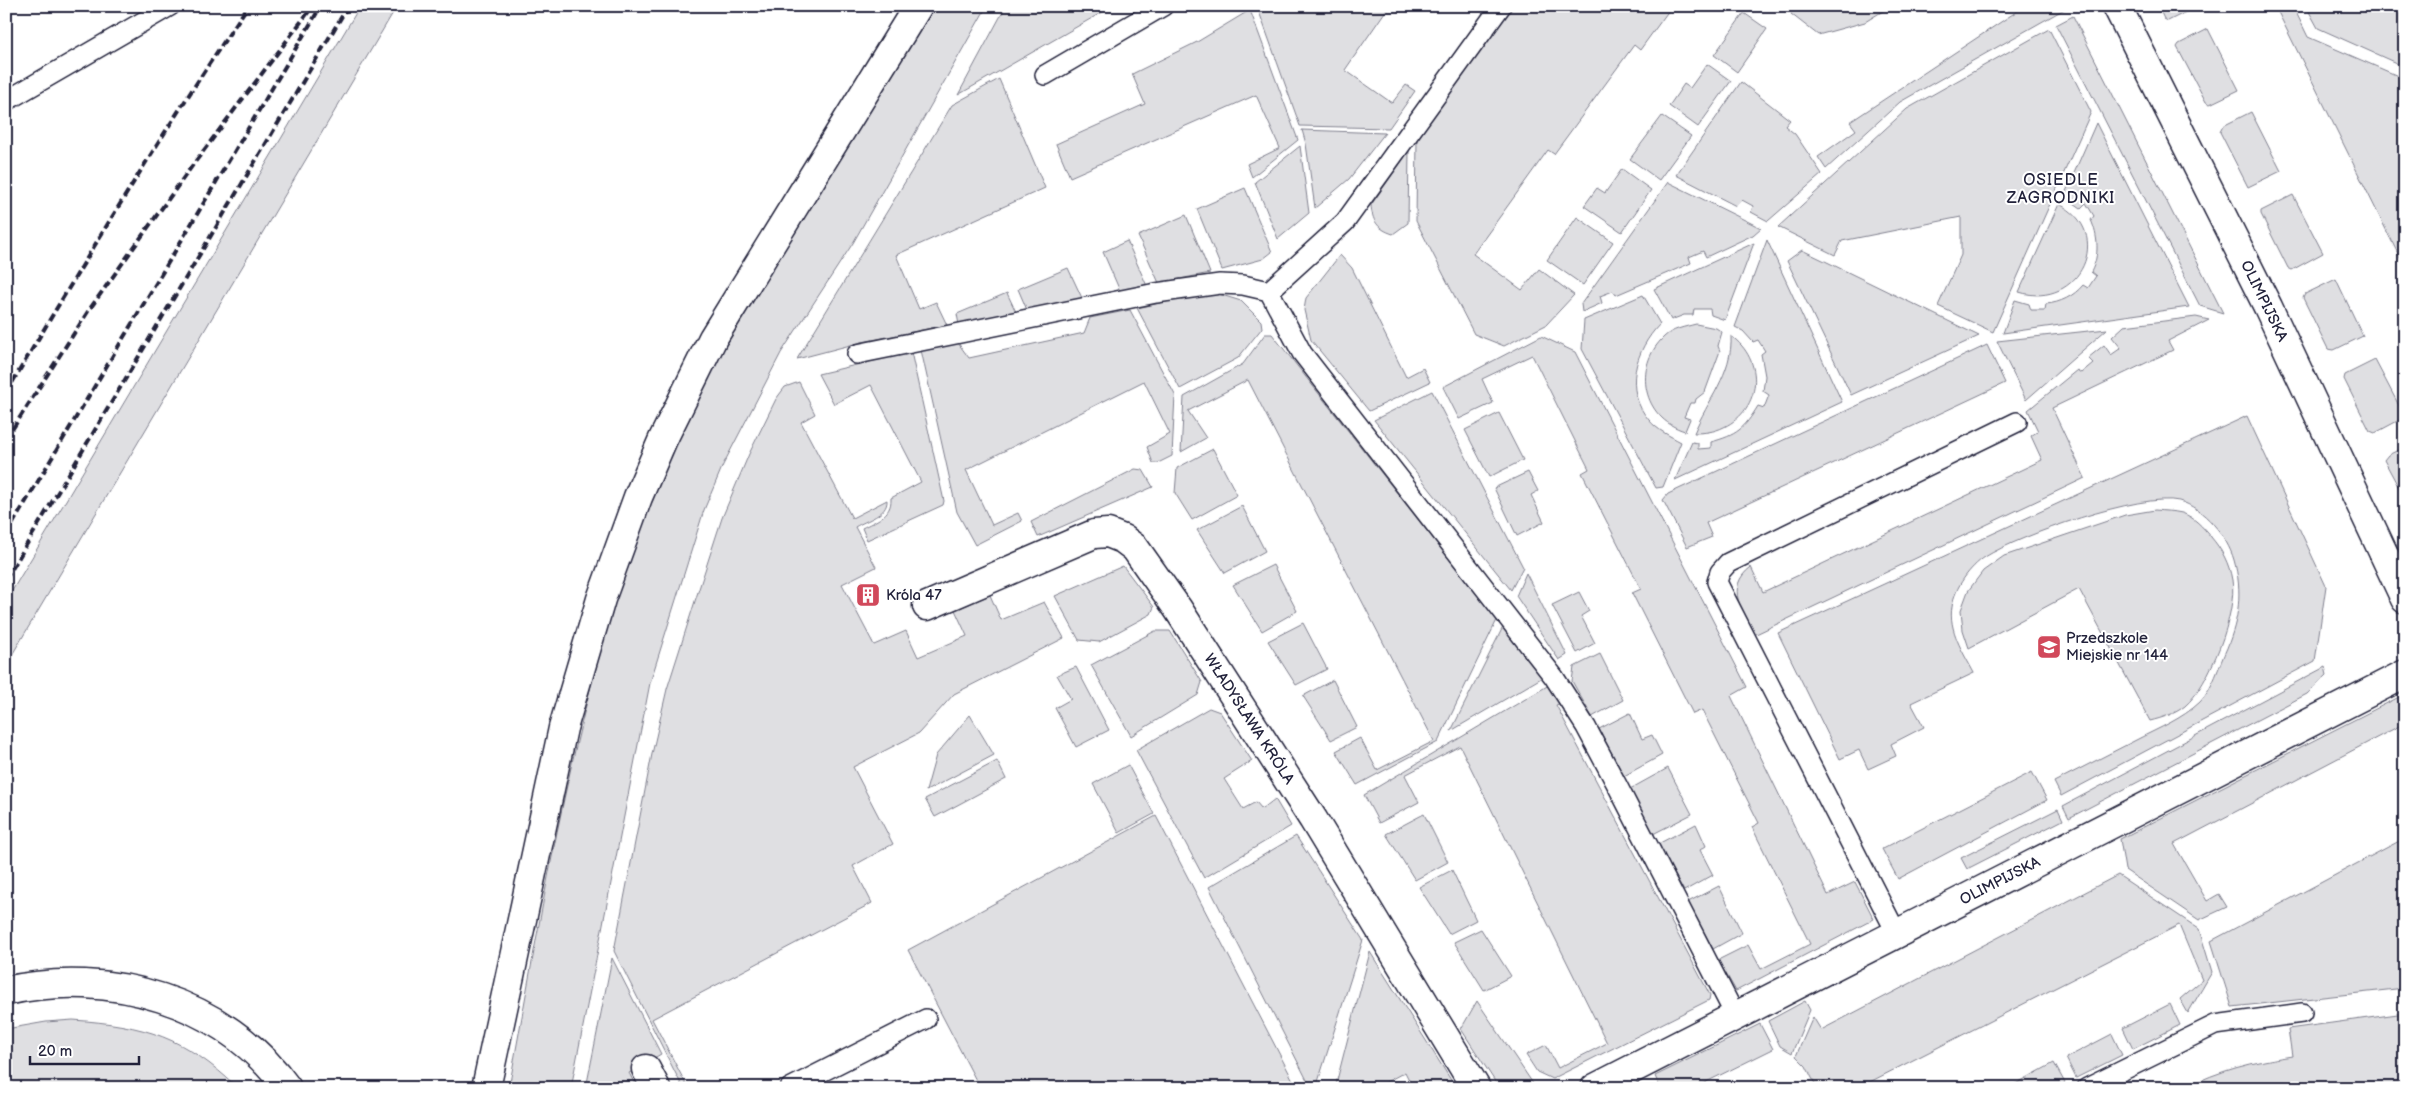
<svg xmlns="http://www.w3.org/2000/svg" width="2411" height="1094" viewBox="0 0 2411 1094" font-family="'Balsamiq Sans',sans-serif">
<rect width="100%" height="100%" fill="#fff"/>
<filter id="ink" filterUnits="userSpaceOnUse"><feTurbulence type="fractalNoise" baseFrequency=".02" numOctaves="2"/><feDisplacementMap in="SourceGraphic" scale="10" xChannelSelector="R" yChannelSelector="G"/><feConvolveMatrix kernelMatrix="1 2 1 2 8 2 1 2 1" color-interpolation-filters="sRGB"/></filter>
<g filter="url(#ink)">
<path fill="#dfdfe2" stroke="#80808e" d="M360 6H397L6 665V601Z
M932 6H987L853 243 781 353 723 465 704 510 650 683 571 1088H509C545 893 576 695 647 509 687 404 745 307 804 212 847 144 890 75 932 6Z
M1006 6H1113L958 95Z
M1257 6H1389L1345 70 1392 103 1406 85 1415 91 1389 128 1300 126Z
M1511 6H1672L1640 50 1634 45 1554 154 1548 150 1473 254 1522 290 1539 269 1574 295 1546 325 1504 346 1474 334 1416 221 1417 138Z
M1797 6H1891L1865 22 1818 35 1791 14Z
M2025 6 2068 7 1900 102 1826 169 1818 157 1856 130 1850 122Z
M2158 6H2198L2168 21 2164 19Z
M2275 6H2293L2308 37 2405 79V268Z
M2306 6H2405V67L2318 28Z
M1250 10 1298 140 1252 177 1247 164 1280 148 1256 95 1070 177 1056 144 1145 104 1132 74 1197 42Z
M1744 13 1767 29 1737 72 1714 55Z
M2073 16 2223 313 2200 306 2056 25Z
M2049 29 2091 112 1993 332 1938 306 1961 255V217L1842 241 1835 255 1778 227 1907 109Z
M2208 29 2239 90 2210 104 2206 102 2177 47 2179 44Z
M1707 64 1731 81 1698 127 1669 106 1684 84 1690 88Z
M999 79 1045 188 896 255 919 309 936 302 947 325 862 342 797 359 952 105Z
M1741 82 1790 120 1785 126 1795 134 1822 174 1768 221 1751 212 1753 206 1742 200 1736 206 1676 175Z
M2251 112 2281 171 2248 187 2220 132 2223 126Z
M1662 116 1691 136 1659 180 1630 159Z
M2096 123 2189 307 2003 333 2015 300 2029 304 2031 310H2045L2046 304C2060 303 2074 296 2083 285L2088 288 2096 276 2091 272C2100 255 2098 236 2091 220L2094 216 2086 203 2081 208 2064 196Z
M1302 130 1385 133 1349 179 1315 208 1306 144Z
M1300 146 1309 213 1278 239 1255 182Z
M1409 151 1408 223 1393 234C1377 229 1372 220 1371 205Z
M1622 169 1651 190 1622 232 1584 206 1597 188 1605 193Z
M1668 182 1761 228 1753 235 1706 257 1703 251 1689 257 1691 263 1616 295 1613 291 1600 296 1602 303 1582 312 1581 304Z
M1245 188 1272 252 1263 259 1222 270 1197 209Z
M2293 195 2323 253 2292 270 2288 268 2261 214V211Z
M2059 204C2116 232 2080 311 2019 292Z
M1186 215 1210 273 1159 283 1138 236Z
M1577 217 1613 242 1583 285 1547 260Z
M1767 240 1842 402 1675 480 1692 442 1698 443V449L1711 448V442C1737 435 1744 429 1758 406L1764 408 1769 395 1763 391 1765 376 1761 354 1765 351 1758 340 1753 342 1743 331 1735 327Z
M1127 241 1147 286 1120 291 1103 252Z
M1754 243 1725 320 1711 315 1710 309H1694L1693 315H1684L1671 320 1654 289Z
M1802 250 1825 261 1979 336 1851 395 1787 261Z
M1340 255 1352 268 1406 377 1423 368 1430 382 1369 411 1311 340 1304 310 1306 298Z
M1068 268 1082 298 1027 310 1018 289Z
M2336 279 2363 336 2334 350 2328 349 2303 298 2305 294Z
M1212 292 1241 301 1261 321 1262 328 1238 358 1180 389 1137 308Z
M1007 293 1016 312 959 325 957 314Z
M1643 295 1660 324C1635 350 1623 390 1649 420 1657 430 1670 436 1681 442L1663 487 1656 488 1582 349 1584 320Z
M1130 310 1175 395 1172 456 1158 463H1153L1147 447 1170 434 1144 381 966 470 992 525 1018 513 1022 521 975 545 957 512 921 350 958 343 969 358 1084 333 1090 318Z
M2196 317 2209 320 2168 341 2173 350 2052 408 2085 478 1754 635C1743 611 1724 588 1751 567L1763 592 2042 460 2031 436 2038 431 2028 410 2077 370 2081 373 2093 363 2088 358 2104 345 2111 355 2121 348 2112 337 2124 326Z
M1696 324 1716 328 1722 332 1718 346 1720 351 1705 392 1696 399 1695 403H1690L1684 417 1690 419 1685 431C1643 419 1632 367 1664 337 1672 329 1685 327 1696 324Z
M2107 329 2026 400 1997 341Z
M1265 334H1272L1497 620 1438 742 1357 785 1336 751 1360 738 1377 770 1434 741 1248 380 1188 411 1206 438 1181 452 1184 397 1243 364Z
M1541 336 1575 352 1747 687 1731 696 1828 895 1855 882 1874 919 1736 991 1718 960 1748 945 1761 969 1810 944 1752 827 1759 823 1702 710 1693 714 1632 593 1641 589 1582 473 1589 469 1532 355 1482 379 1493 403 1459 419 1443 387Z
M1731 336C1765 360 1762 409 1724 427 1714 432 1704 433 1694 433 1707 401 1733 373 1731 336Z
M1987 345 2005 383 1706 523 1712 537 1687 547 1663 500 1668 494Z
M911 352 944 501 943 505 867 540 862 528C875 521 892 516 891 498L921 482 871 385 834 404 818 374Z
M2375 360 2405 417 2375 433 2370 431 2344 379 2345 375Z
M799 382 815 414 801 422 852 518 887 500C888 515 866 520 855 527L876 567 842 584 874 645 906 631 918 657 967 636 955 610 990 595 1001 620 1044 602 1064 638 954 694 919 733 853 767 893 844 853 866 872 903 652 1019 688 1088H683L614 951 652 754 667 689 696 598 722 518 749 454 776 399 785 387Z
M1432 391 1523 567 1511 590 1374 420Z
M1499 413 1523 460 1489 477 1465 430Z
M2247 416 2326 586 2315 661 2061 796 2054 782C2082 768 2110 753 2138 739 2159 728 2182 719 2200 702 2213 689 2219 665 2227 648 2239 618 2243 592 2234 560 2227 536 2204 508 2179 501 2142 492 2018 536 1985 557 1970 567 1955 587 1952 606 1948 630 1963 652 1974 673L1911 703 1924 727 1891 744 1896 756 1868 769 1859 750 1840 759 1778 633Z
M2405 447V499L2384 460 2388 455Z
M1213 449 1237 495 1192 520 1175 493 1177 468Z
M1135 469 1143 470 1153 487 1038 537 1031 522Z
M1528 472 1538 491 1531 495 1544 522 1517 536 1494 488Z
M1242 506 1265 551 1225 573 1197 530Z
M2155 510C2163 511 2174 511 2182 513 2194 517 2203 527 2211 537 2222 550 2229 563 2232 580 2238 611 2209 686 2185 706 2175 714 2162 718 2150 721L2079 589 1969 648 1963 630 1961 610 1968 591 1983 571 2004 556 2125 515Z
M1273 565 1297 611 1262 631 1233 585Z
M1123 566 1154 607 1151 614 1099 642 1079 640 1055 596Z
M1526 573 1567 655 1559 660 1516 596Z
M1579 592 1589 611 1581 616 1595 643 1577 653 1552 605Z
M1303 623 1327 669 1296 685 1268 641Z
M1503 627 1543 677 1451 731Z
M1155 631H1170L1202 682 1198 695 1131 736 1091 665Z
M1600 654 1623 700 1592 717 1572 681 1574 667Z
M1076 667 1109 730 1076 747 1055 708 1071 699 1057 675Z
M2325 667 2327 675 2307 694 2069 818 2063 806Z
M1333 680 1357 727 1331 740 1303 696Z
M1549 685 1561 703 1556 705 1710 995 1709 1000 1552 1079 1537 1072 1526 1055 1546 1045 1558 1068 1607 1043 1460 746 1405 775 1419 802 1379 823 1364 795Z
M2405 694V723L2174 844 2207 901 2219 894 2227 907 2199 920 2125 870 2120 839Z
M1209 708 1220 712 1252 761 1224 779 1243 809 1256 802 1262 809 1275 799 1291 826 1204 878 1136 750Z
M1630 713 1642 739 1652 735 1662 755 1624 776 1599 729Z
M970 715 994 755 926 791 936 755Z
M997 761 1006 779 935 817 925 799Z
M1128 765 1154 814 1119 833 1093 784Z
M1668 768 1692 814 1653 834 1630 789Z
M2032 772 2047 800 1898 879 1882 849Z
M2058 809 2063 820 1967 869 1961 858Z
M1424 814 1448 862 1415 880 1386 834Z
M1156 816 1297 1088H980L908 950Z
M1696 824 1706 846 1700 850 1713 875 1684 891 1658 844Z
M1296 836 1363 940 1316 1088H1311L1209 887Z
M2405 838V988L2232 1007 2211 941Z
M1452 870 1476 920 1449 934 1419 887Z
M2118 875 2199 929 2212 972 2188 1013 2180 999 2202 980 2179 925 1858 1088H1817L1806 1066 1796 1056 1813 1017 1821 1030Z
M1719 886 1742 933 1713 949 1688 902Z
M1481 929 1511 976 1484 990 1454 942Z
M1370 952 1456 1088H1413L1405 1072 1375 1088H1335Z
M612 958 661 1054 629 1073 637 1088H586Z
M1477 1001 1536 1088H1501L1496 1083 1461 1029Z
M1805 1001 1810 1010 1792 1053 1780 1046 1768 1021Z
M2170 1004 2180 1025 2133 1049 2123 1028Z
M2405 1013V1088H2185C2219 1070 2254 1062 2292 1056L2288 1029Z
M73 1020C146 1025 184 1037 238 1088H6V1029L46 1022Z
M1760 1024 1773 1049 1694 1088H1660L1655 1076Z
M2112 1034 2122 1055 2076 1078 2066 1058Z
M2054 1063 2065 1083 2056 1088H2008Z"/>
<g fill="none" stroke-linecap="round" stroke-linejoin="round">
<defs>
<path id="service" d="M1045 75 1163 6
M6 101 170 6
M1269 291 1302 353 1554 677 1586 727 1617 785 1736 1017
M1269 291 1345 222 1501 6
M857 354 1156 293 1220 284 1243 285 1269 291
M1897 934 1717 582 1720 572 1728 563 2017 422
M790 1088 926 1019
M2087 1088 2215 1025 2302 1013"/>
<path id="minor" d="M2117 6 2268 307 2405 599
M927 606 1094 534 1108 533 1123 539 1135 548 1178 609 1313 819 1476 1088
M646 1069 656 1088
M1595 1088 2405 674"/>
<path id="secondary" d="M6 991C109 968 224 1000 287 1088
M486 1088 563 728 601 599 638 497 663 439 713 338 918 6"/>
</defs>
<use href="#service" stroke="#22223b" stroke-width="22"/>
<use href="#minor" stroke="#22223b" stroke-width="31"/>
<use href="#secondary" stroke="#22223b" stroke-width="31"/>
<use href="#service" stroke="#fff" stroke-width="19"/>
<use href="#minor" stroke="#fff" stroke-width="28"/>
<use href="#secondary" stroke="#fff" stroke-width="28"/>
<path stroke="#22223b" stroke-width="4" stroke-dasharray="8 4" stroke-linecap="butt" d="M6 393C84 262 162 132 248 6
M6 439 89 310 192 166 313 6
M6 535 321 6
M6 579 348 6"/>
</g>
</g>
<defs>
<symbol id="building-square" viewBox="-11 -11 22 22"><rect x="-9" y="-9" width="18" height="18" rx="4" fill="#d1495b" stroke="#fff"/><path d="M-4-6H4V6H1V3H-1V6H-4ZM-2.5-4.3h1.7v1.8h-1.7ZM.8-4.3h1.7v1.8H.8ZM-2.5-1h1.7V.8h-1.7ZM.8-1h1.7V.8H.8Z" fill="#fff"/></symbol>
<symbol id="school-square" viewBox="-11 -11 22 22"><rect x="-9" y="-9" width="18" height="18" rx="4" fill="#d1495b" stroke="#fff"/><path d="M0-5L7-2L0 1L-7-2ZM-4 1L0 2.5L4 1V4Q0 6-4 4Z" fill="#fff"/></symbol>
</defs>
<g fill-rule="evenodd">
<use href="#building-square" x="854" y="581" width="28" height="28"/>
<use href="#school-square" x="2035" y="633" width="28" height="28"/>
</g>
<g text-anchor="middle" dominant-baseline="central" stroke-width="4" stroke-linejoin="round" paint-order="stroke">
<g font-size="15" fill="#22223b" stroke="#fff">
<text transform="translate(2264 301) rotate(64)">OLIMPIJSKA</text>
<text transform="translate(1249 719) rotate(57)">WŁADYSŁAWA KRÓLA</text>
<text transform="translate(2000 881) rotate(-27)">OLIMPIJSKA</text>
</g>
<g font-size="15" fill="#22223b" stroke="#fff" text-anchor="start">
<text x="886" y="595">Króla 47</text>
<text x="2066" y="638">Przedszkole<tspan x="2066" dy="17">Miejskie nr 144</tspan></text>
</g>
<g font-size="16" letter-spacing="1" fill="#22223b" stroke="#fff">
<text x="2061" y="180">OSIEDLE<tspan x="2061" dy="18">ZAGRODNIKI</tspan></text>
</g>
</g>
<rect width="2411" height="1094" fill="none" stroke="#fff" stroke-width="25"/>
<rect x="12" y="12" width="2386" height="1069" fill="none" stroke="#22223b" stroke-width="2" filter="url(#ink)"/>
<path d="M30 1056v8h109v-8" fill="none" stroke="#22223b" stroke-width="2.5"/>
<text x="38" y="1056" font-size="15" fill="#22223b" stroke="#ffffff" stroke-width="4" paint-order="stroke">20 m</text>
</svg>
